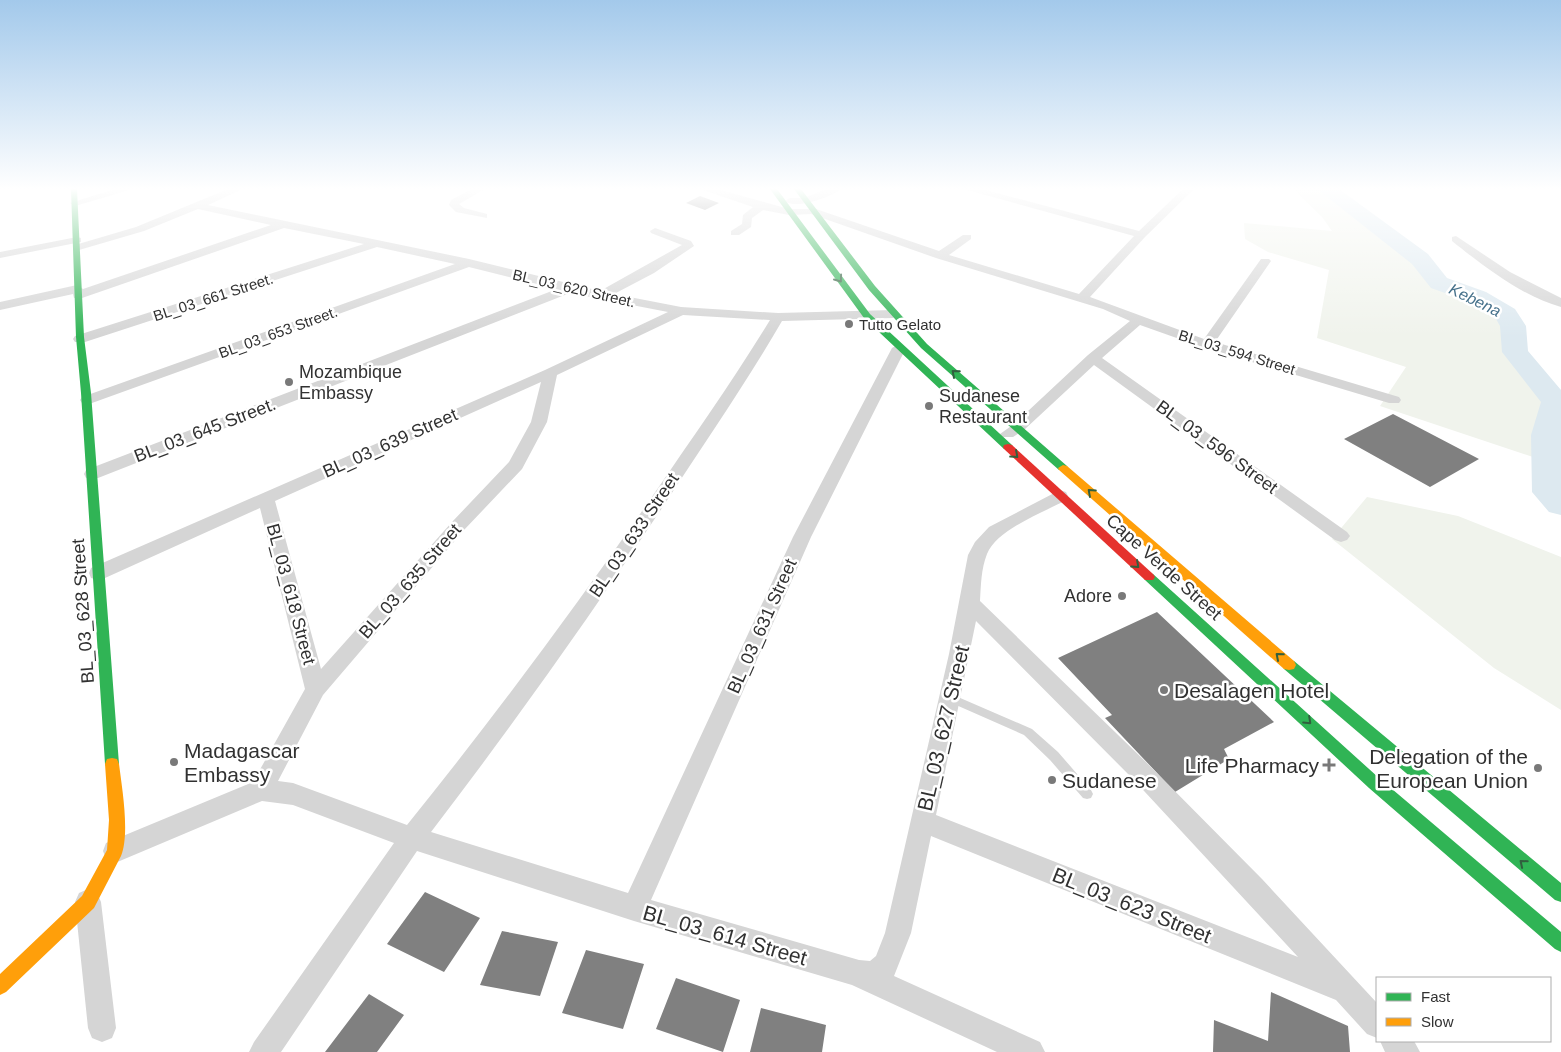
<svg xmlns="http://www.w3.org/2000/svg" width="1561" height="1052" viewBox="0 0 1561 1052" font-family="Arial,sans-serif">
<rect width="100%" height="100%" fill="#fff"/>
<path fill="#f0f3ec" d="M1293 189H1321L1369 226 1437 285 1474 299 1498 314 1503 326 1504 351 1543 399 1532 434 1533 457 1380 406 1406 367 1317 338 1329 270 1268 252 1245 239 1244 223 1332 231 1322 217Z
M1367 497 1458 516 1561 557V710L1494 668 1332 539Z"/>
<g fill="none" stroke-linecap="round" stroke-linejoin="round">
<path fill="#dde9f0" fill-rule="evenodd" d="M1317 189H1339L1428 254 1447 278 1486 292 1515 309 1526 326 1528 351 1561 390V515L1549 512 1532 492 1531 435 1541 402 1502 352 1500 326 1496 319 1470 302 1431 288 1412 264Z"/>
</g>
<path fill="#808080" d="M700 196 719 203 705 210 686 203Z
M1393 414 1479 459 1430 487 1344 439Z
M1157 612 1274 722 1224 749 1229 759 1175 792 1105 718 1112 715 1058 658Z
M425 892 480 918 444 972 387 944Z
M502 931 558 942 540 996 480 985Z
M586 950 644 964 623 1029 562 1013Z
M676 978 740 1000 723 1052 656 1029Z
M1271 992 1348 1026 1350 1052H1213L1214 1020 1268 1041Z
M369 994 404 1015 377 1052H325Z
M761 1008 826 1025 822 1052H750Z"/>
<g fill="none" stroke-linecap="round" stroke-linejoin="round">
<path fill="#d5d5d5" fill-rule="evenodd" d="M951 694 1032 729 1058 752 1091 790 1093 794 1091 798 1087 799 1083 798 1050 760 1024 735 947 701 946 698 947 695Z"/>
<path fill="#d5d5d5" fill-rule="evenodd" d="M115 189H133L75 206 70 203Z
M228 189H243L208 205 469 259 600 291 682 245 651 233 650 231 655 228 691 241 694 246 654 273 614 294 681 307 778 313 893 310 899 314 893 318 782 321C746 383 705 442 666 502 591 615 513 725 431 832L628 893 793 537 892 348 899 344 906 348 811 537 651 900 859 960 870 961 876 956 885 933 949 654 968 555 975 542 989 527 1060 490 1066 492 1068 496 1066 500C1043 513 997 529 987 554 981 569 981 585 980 601L1148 764 1262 879 1377 1003V1038L1367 1034 1336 1000 931 836 911 933 894 976 1040 1042 1045 1052H997L852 985 634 921 417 851 281 1052H249L254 1042 394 843 293 805 262 801 115 863 106 859 103 851 106 843 253 782 305 689 260 508 105 578 98 580 91 578 89 573 91 568 545 370 668 312 570 293 98 478H86L84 474 86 470 557 289 469 267 92 403H82L80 400 82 397 455 264 377 247 85 342H75L73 339 75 336 364 244 284 228 82 298H74L73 294 0 310V302L77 285 83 289 271 225 198 209 144 231 79 250 73 247 75 245 136 227ZM683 315 770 320C734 379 695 434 656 491 577 605 495 716 407 825L293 783 278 781 323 695 464 530 522 469 547 422 557 375ZM541 382 531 422 509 462 452 522 321 669 275 501ZM976 621 1132 778 1298 957 936 815Z
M472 189H485L459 204 464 208 487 214V218L456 212 449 205 451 200Z
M700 189H717L789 209H816L939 251 963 235H971V239L949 255 1079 294 1134 236 964 189H982L1139 231 1183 189H1194L1145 237 1090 297 1204 339 1261 259H1269L1271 261 1215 342 1399 397 1401 400 1399 403H1389L1202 347 1140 325 1102 358 1347 532 1350 536 1347 540 1341 542 1335 540 1094 365 1024 430 1013 437H1003L1000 434 1014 424 1088 355 1130 321 1103 309 936 258 811 214 789 215 763 210 752 218 751 227 739 235H731V231L742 224 743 215 753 207Z
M826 189H841C831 197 795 210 785 201L790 198H804Z
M1456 236 1510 272 1561 298V307C1523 297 1482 265 1452 241V237Z
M77 237 81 238V242L0 258V252Z
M88 889 97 893 101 902 116 1028 112 1038 102 1042 92 1038 88 1028 75 902 79 893Z
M1380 1041H1414L1420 1052H1385Z"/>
<path fill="#30b455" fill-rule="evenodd" d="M71 189H77L84 337 91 393 119 764 117 769 112 770 107 769 105 764 81 393 76 337Z
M770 189H777L870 314 1012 445 1013 447 1012 449H1004L864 318Z
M794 189H801L875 286 927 344 1067 466 1068 468 1067 470H1059L921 348 869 290Z
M1149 573 1153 574 1379 778 1561 932V952L1555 949 1369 788 1145 580 1143 577 1145 574Z
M1289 660 1294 661 1561 883V902L1555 900 1284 669 1282 665 1284 661Z"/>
<path fill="#ff9f0a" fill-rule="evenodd" d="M1063 465 1067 466 1294 661 1296 665 1294 669 1289 670 1284 669 1059 470 1058 468Z
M112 758 117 759 119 764C122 788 130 834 121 856L94 908 6 992 0 995V974L82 896 107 850 109 820 105 764 107 759Z"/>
<path fill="#e5322d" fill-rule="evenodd" d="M1008 444 1012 445 1153 574 1155 577 1153 580H1145L1004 449 1003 447 1004 445Z"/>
</g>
<defs><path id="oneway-chevron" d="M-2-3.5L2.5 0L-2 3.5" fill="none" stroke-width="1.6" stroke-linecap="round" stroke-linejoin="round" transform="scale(1.25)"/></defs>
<g stroke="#315f3e">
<use href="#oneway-chevron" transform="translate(839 279) rotate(54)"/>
<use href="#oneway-chevron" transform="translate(955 373) rotate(-139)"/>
<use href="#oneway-chevron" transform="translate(1015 455) rotate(42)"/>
<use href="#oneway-chevron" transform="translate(1091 492) rotate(-138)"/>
<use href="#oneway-chevron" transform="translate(1136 565) rotate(42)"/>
<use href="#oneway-chevron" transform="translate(1279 656) rotate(-139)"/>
<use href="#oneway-chevron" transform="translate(1308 721) rotate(43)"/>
<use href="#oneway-chevron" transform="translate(1523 863) rotate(-140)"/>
</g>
<linearGradient id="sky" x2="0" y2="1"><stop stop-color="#a3c9eb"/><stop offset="0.56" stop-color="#fff"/><stop offset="1" stop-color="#fff" stop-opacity="0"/></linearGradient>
<rect width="1561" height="337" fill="url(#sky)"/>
<g fill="#797979" stroke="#fff" stroke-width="2">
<circle cx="849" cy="324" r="5"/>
<circle cx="289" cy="382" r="5"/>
<circle cx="929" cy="406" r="5"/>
<circle cx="1122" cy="596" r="5"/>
<circle cx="1164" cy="690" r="5"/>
<circle cx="174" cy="762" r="5"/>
<path d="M1326.5 757.5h5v5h5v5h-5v5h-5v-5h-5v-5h5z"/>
<circle cx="1538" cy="768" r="5"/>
<circle cx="1052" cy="780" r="5"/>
</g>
<g text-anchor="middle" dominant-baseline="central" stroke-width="5" stroke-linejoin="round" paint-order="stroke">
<g font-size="15" fill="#313131" stroke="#fff">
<text transform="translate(574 288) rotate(13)">BL_03_620 Street.</text>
<text transform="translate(213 297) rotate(-18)">BL_03_661 Street.</text>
<text transform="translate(278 332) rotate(-20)">BL_03_653 Street.</text>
<text transform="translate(1237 352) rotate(17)">BL_03_594 Street</text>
</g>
<g font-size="15" fill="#313131" stroke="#fff" text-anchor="start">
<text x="859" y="324">Tutto Gelato</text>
</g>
<g font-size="16" font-style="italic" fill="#46718b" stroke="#fff">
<text transform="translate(1475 300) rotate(26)">Kebena</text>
</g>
<g font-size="18" fill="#313131" stroke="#fff" text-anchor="start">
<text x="299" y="372">Mozambique<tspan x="299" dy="21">Embassy</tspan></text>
<text x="939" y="396">Sudanese<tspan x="939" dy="21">Restaurant</tspan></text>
<text x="1112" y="596" text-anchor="end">Adore</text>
</g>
<g font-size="18" fill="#313131" stroke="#fff">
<text transform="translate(205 430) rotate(-21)">BL_03_645 Street.</text>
<text transform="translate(390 443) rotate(-24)">BL_03_639 Street</text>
<text transform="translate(1217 447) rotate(36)">BL_03_596 Street</text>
<text transform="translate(634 535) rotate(-56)">BL_03_633 Street</text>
<text transform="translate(1164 567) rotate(42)">Cape Verde Street</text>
<text transform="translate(410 581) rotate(-49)">BL_03_635 Street</text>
<text transform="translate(291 594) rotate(75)">BL_03_618 Street</text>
<text transform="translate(83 611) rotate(-94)">BL_03_628 Street</text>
<text transform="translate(762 626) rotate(-66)">BL_03_631 Street</text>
</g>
<g font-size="21" fill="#313131" stroke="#fff" text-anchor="start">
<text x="1174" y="690">Desalagen Hotel</text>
<text x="184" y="750">Madagascar<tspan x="184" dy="24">Embassy</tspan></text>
<text x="1528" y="756" text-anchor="end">Delegation of the<tspan x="1528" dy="24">European Union</tspan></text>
<text x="1319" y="765" text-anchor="end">Life Pharmacy</text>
<text x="1062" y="780">Sudanese</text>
</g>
<g font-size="21" fill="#313131" stroke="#fff">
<text transform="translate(943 728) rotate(-77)">BL_03_627 Street</text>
<text transform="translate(1132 905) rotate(22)">BL_03_623 Street</text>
<text transform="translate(725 935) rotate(16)">BL_03_614 Street</text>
</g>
</g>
<rect x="1376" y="977" width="175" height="65" fill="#ffffff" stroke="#adadad"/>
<rect x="1386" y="993" width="25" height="8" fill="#30b455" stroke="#adadad"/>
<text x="1421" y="1002" font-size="15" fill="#313131">Fast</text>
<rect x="1386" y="1018" width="25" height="8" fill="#ff9f0a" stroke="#adadad"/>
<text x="1421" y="1027" font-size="15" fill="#313131">Slow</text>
</svg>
